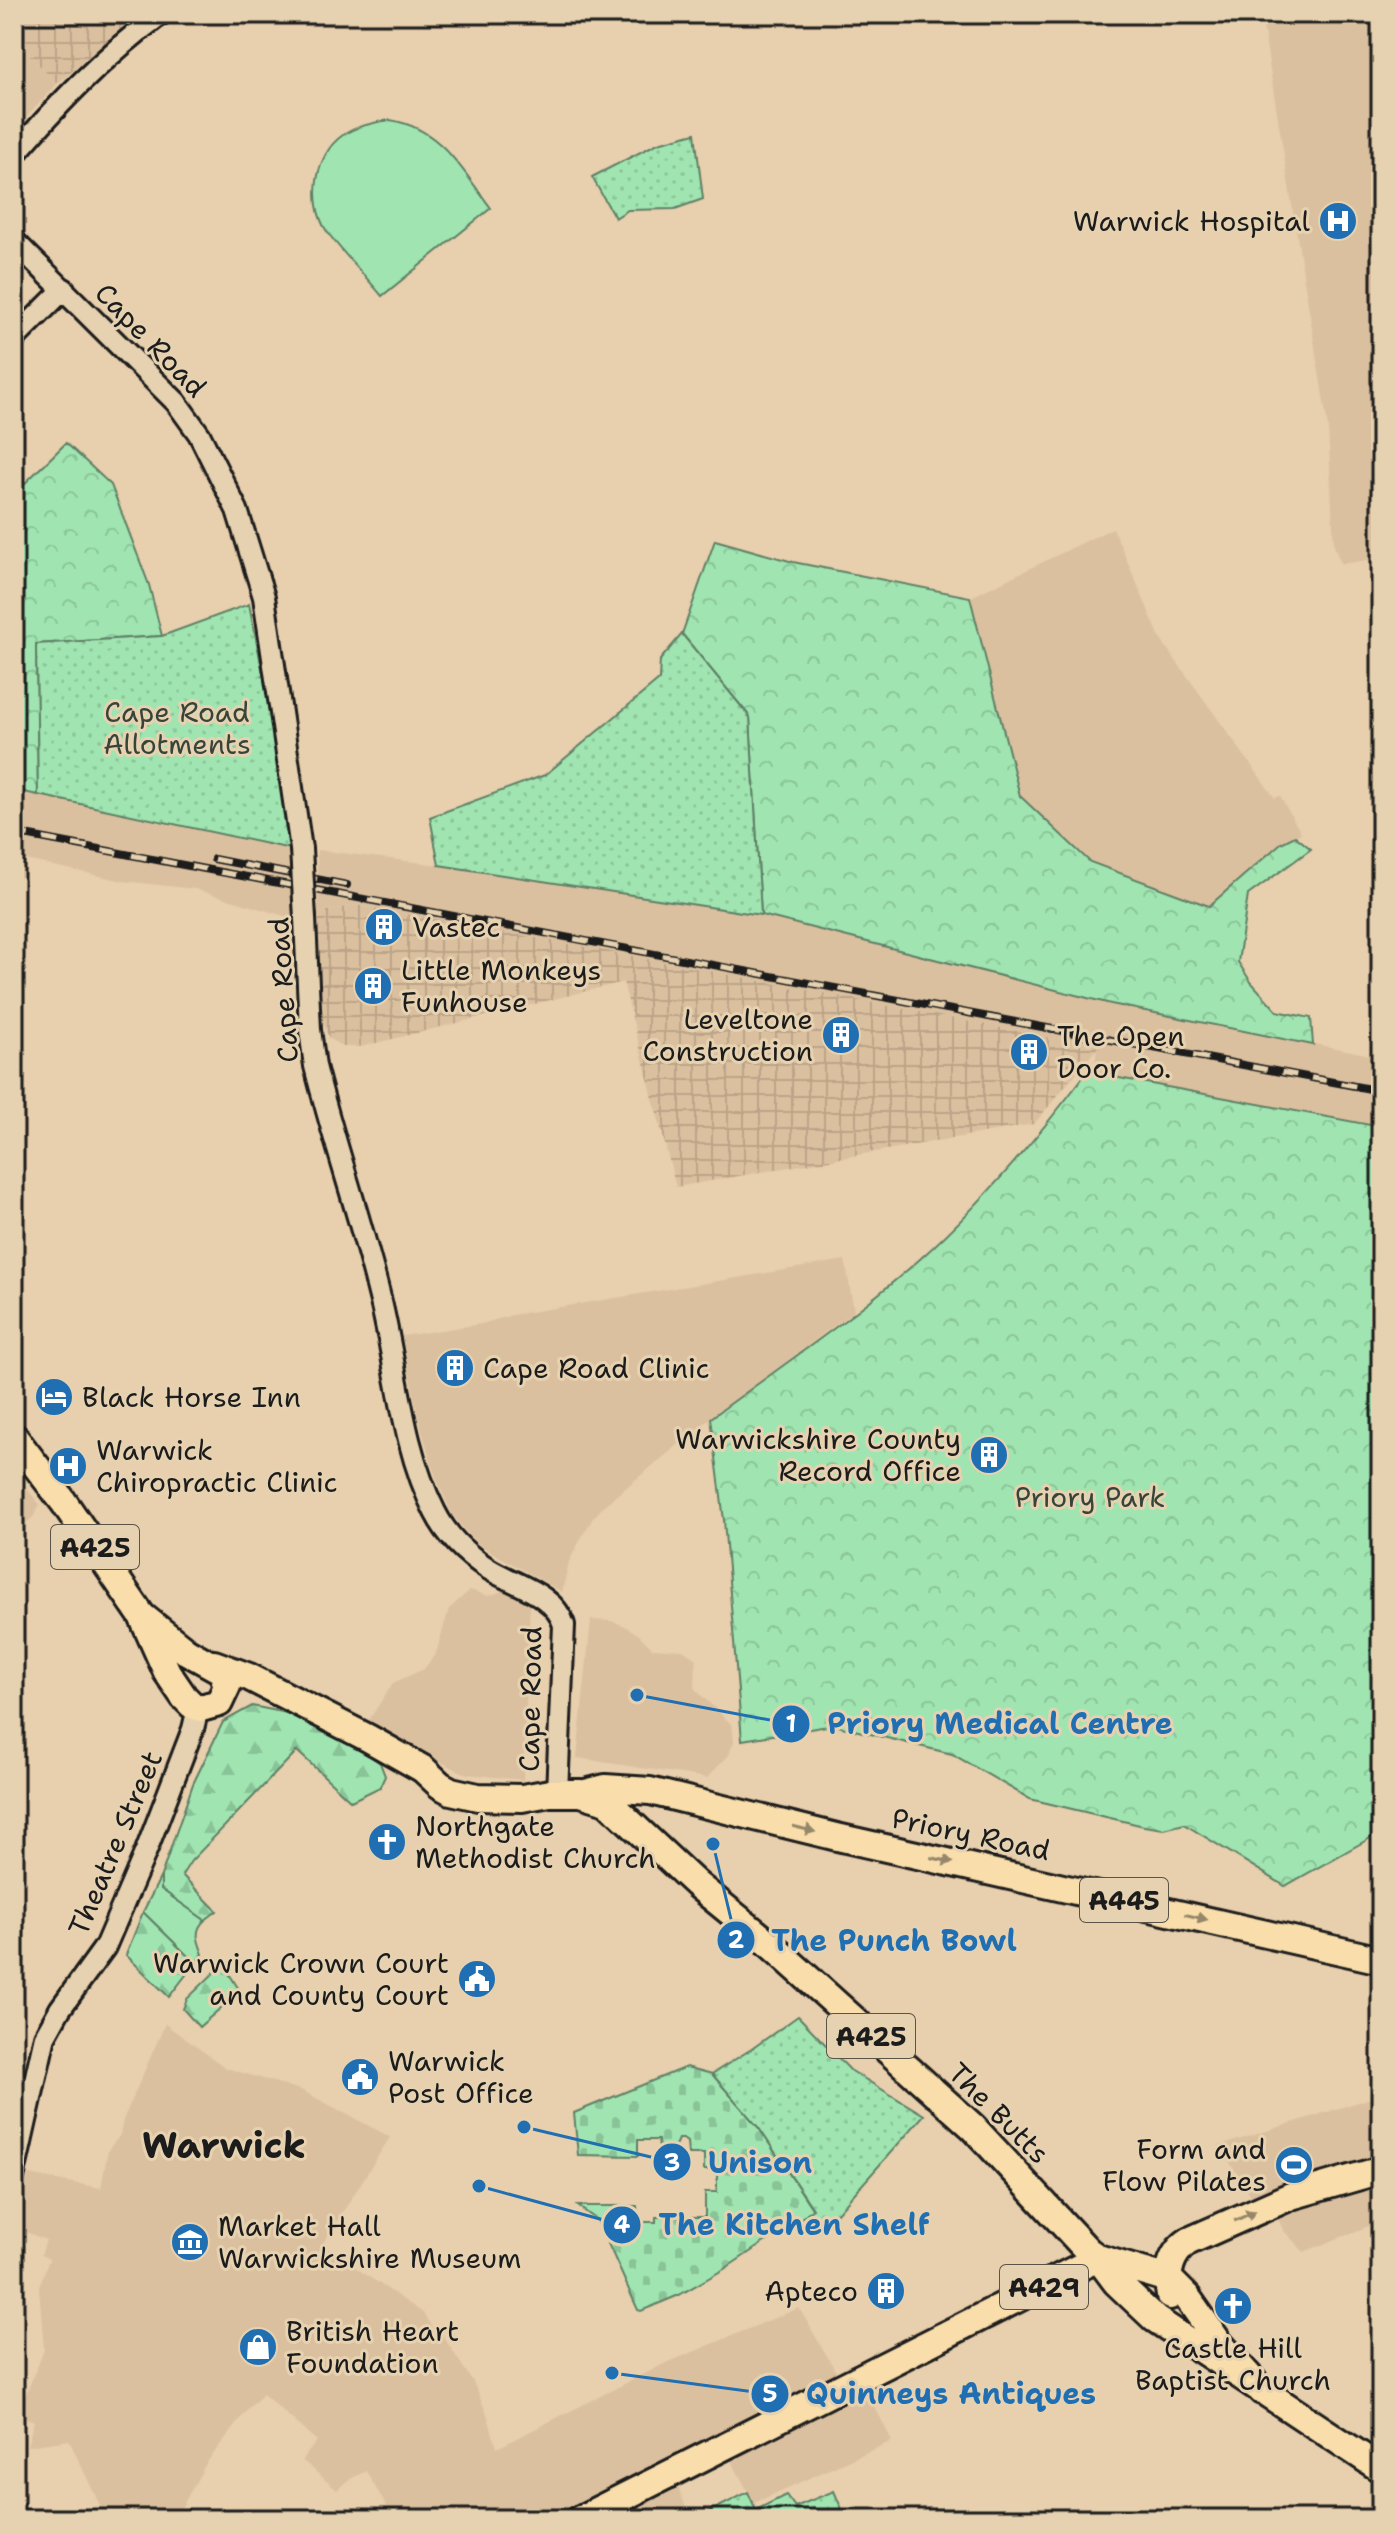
<svg xmlns="http://www.w3.org/2000/svg" width="1395" height="2533" viewBox="0 0 1395 2533" font-family="'Shantell Sans',sans-serif">
<defs>
<pattern id="industrial-grid" width="8" height="8" patternUnits="userSpaceOnUse" patternTransform="scale(2)"><rect width="8" height="8" fill="#dbc09f"/><path d="M0 4h8M4 0v8" fill="none" stroke="#bba488"/></pattern>
<pattern id="forest-firs" width="22" height="20" patternUnits="userSpaceOnUse" patternTransform="scale(2)"><rect width="22" height="20" fill="#a0e5b1"/><path d="M5 1l3.5 6h-7zM16 11l3.5 6h-7z" fill="#89c498"/></pattern>
<pattern id="cemetery-stones" width="16" height="16" patternUnits="userSpaceOnUse" patternTransform="scale(2)"><rect width="16" height="16" fill="#a0e5b1"/><path d="M2 7V4a2 2 0 0 1 4 0v3zM10 15v-3a2 2 0 0 1 4 0v3z" fill="#89c498"/></pattern>
<pattern id="park-crowns" width="20" height="18" patternUnits="userSpaceOnUse" patternTransform="scale(2)"><rect width="20" height="18" fill="#a0e5b1"/><path d="M2 6a3 3 0 1 1 6 0M12 15a3 3 0 1 1 6 0" fill="none" stroke="#89c498"/></pattern>
<pattern id="garden-dots" width="8" height="8" patternUnits="userSpaceOnUse" patternTransform="scale(2)"><rect width="8" height="8" fill="#a0e5b1"/><path d="M2 2h.1M6 6h.1" fill="none" stroke="#89c498" stroke-width="1.8" stroke-linecap="round"/></pattern>
</defs>
<rect width="100%" height="100%" fill="#e8cfad"/>
<filter id="ink" filterUnits="userSpaceOnUse"><feTurbulence type="fractalNoise" baseFrequency=".0125" numOctaves="2"/><feDisplacementMap in="SourceGraphic" scale="16" xChannelSelector="R" yChannelSelector="G"/><feConvolveMatrix kernelMatrix="1 2 1 2 8 2 1 2 1" color-interpolation-filters="sRGB"/></filter>
<g filter="url(#ink)">
<path fill="#dbc09f" d="M1261 14H1381V558L1341 564 1334 546 1328 427Z
M14 38 57 84 14 131Z
M1113 528 1161 640 1275 798 1280 796 1301 833 1281 843 1209 906 1090 862 1020 796 971 597Z
M14 790 291 849 294 919 195 889 123 881 26 860 25 878 14 876Z
M317 850 439 865 761 915 1111 1004 1381 1057V1127L1094 1074 1097 1047 356 905 318 913Z
M845 1260 854 1311 711 1418 607 1503 593 1518 580 1540 569 1562 562 1592 481 1546 465 1531 451 1512 436 1478 419 1421 402 1336 481 1324 512 1315Z
M14 1472 40 1505 33 1517 14 1534Z
M470 1590 489 1596 504 1590 530 1603 523 1780 467 1774 431 1758 367 1723 393 1683 424 1669 436 1653 449 1609Z
M591 1620 611 1621 625 1626 639 1635 652 1648 683 1650 696 1659 695 1689 732 1725 734 1741 729 1755 707 1778 577 1758Z
M165 2024 226 2068 301 2090 390 2137 322 2245 423 2313 432 2328 437 2327 473 2382 487 2414 497 2448 664 2364 799 2308 838 2375 667 2458 690 2518 688 2519H394L366 2471 348 2480 337 2490 302 2460 317 2441 263 2394 248 2409 207 2462 180 2510 165 2519H132L118 2513 106 2518 69 2440 27 2446 34 2421 18 2414 44 2350 39 2287 49 2259 41 2255 46 2240 14 2227 24 2174 101 2188 108 2150 120 2135 123 2120Z
M1381 2095V2155L1252 2197 1219 2146Z
M1381 2177V2221L1304 2252 1284 2231 1273 2209Z
M867 2391 892 2441 754 2503 729 2456Z"/>
<path fill="url(#industrial-grid)" d="M14 14H141L57 84 14 38Z
M356 905 617 953 1098 1047 1034 1124 676 1187 623 982 360 1047H343L329 1038 322 1020 318 913Z"/>
<path fill="#a0e5b1" stroke="#5e8066" stroke-width="2" d="M390 120C441 128 462 170 491 208L382 296C364 274 342 253 326 230 308 202 315 154 343 135 357 126 374 122 390 120Z
M161 1876V1889L205 1920C193 1931 198 1941 203 1954L195 1963 143 1912Z"/>
<path fill="url(#forest-firs)" stroke="#5e8066" stroke-width="2" d="M252 1706 297 1715 357 1746 380 1763 385 1776 380 1787 351 1801 297 1751 191 1861 182 1875 217 1911 205 1920 161 1889V1876L193 1784 223 1722Z
M143 1912 195 1963 169 1997 126 1955Z
M223 1964 240 1991 199 2027 183 2009 187 1999Z"/>
<path fill="url(#cemetery-stones)" stroke="#5e8066" stroke-width="2" d="M686 2067 712 2074 759 2128 813 2210 726 2268 679 2295 641 2311 638 2310 598 2221 578 2206H637L638 2222H656V2217H705V2192H717V2170H704V2154H688L687 2142 683 2139H678L674 2148H659L658 2140H638V2156L578 2155 574 2113Z"/>
<path fill="url(#park-crowns)" stroke="#5e8066" stroke-width="2" d="M66 443 111 485 149 585 162 636 36 644 38 795 14 790V494Z
M715 540 793 562 970 597 1020 796 1090 862 1209 906 1281 843 1295 836 1311 849 1248 895 1238 962 1251 982 1277 1011 1311 1018 1313 1045 1111 1004 761 915 750 717 682 634Z
M1087 1072 1381 1127V1832L1285 1886 1184 1824 1164 1829 1144 1826 1030 1799 952 1754 834 1725 742 1740 724 1520 711 1418C781 1366 855 1317 920 1259 982 1204 1037 1138 1087 1072Z"/>
<path fill="url(#garden-dots)" stroke="#5e8066" stroke-width="2" d="M695 133 703 199 675 209 628 210 615 218 592 177 658 143Z
M249 604 271 713 291 849 38 795 36 644 162 636Z
M682 634 750 717 761 915 439 865 430 817 545 775 659 680 660 660Z
M798 2016 850 2070 924 2115 821 2231 807 2213 813 2209 759 2128 712 2074 753 2048Z
M834 2491 846 2519H712L709 2512 748 2492 756 2510 786 2495 795 2507Z"/>
<g fill="none" stroke-linecap="round" stroke-linejoin="round">
<defs>
<path id="tertiary" d="M14 155C59 103 105 55 161 14
M14 241 176 402 199 434 237 510 264 597 301 849
M14 339 64 289
M305 918 310 1030 315 1066C335 1147 363 1225 382 1306 398 1375 403 1449 435 1512 447 1536 467 1555 489 1569 515 1585 555 1594 564 1625L557 1793
M14 2174 45 2036 60 2009 105 1947 146 1851 193 1729 198 1708"/>
<path id="primary" d="M14 1437 63 1501 142 1616 167 1672 184 1697 192 1705 201 1708 219 1703 227 1686 222 1671 186 1651 142 1616
M214 1664 249 1677 368 1738 423 1769 440 1785 451 1791 478 1797 522 1798 550 1793H581L607 1801 696 1884 772 1946 973 2127 1088 2251 1098 2258 1169 2279 1187 2297 1219 2343 1262 2391
M585 1793 605 1788 650 1791 837 1837 1381 1960
M1098 2258 1116 2282 1155 2319 1381 2469
M1170 2296C1166 2275 1170 2253 1189 2241L1291 2196 1381 2170
M580 2519 1098 2258"/>
</defs>
<use href="#tertiary" stroke="#1c1c1c" stroke-width="26"/>
<use href="#primary" stroke="#1c1c1c" stroke-width="32"/>
<use href="#tertiary" stroke="#e6d2b0" stroke-width="20"/>
<use href="#primary" stroke="#f9deab" stroke-width="26"/>
<defs>
<path id="rail" d="M14 833 1381 1091
M214 859 347 885"/>
</defs>
<use href="#rail" stroke="#1c1c1c" stroke-width="8"/>
<use href="#rail" stroke="#e6d2b0" stroke-width="5" stroke-dasharray="15" stroke-linecap="butt"/>
<defs>
<path id="tertiary-bridge" d="M301 849 305 918"/>
</defs>
<use href="#tertiary-bridge" stroke="#1c1c1c" stroke-width="26" stroke-linecap="butt"/>
<use href="#tertiary-bridge" stroke="#e6d2b0" stroke-width="20"/>
</g>
<defs><path id="oneway-solid" d="M-6-.8H1V-3.2L6.5 0L1 3.2V.8H-6Z" transform="scale(2)"/></defs>
<g fill="#96876b">
<use href="#oneway-solid" transform="translate(804 1829) rotate(14)"/>
<use href="#oneway-solid" transform="translate(942 1860) rotate(12)"/>
<use href="#oneway-solid" transform="translate(1196 1917) rotate(13)"/>
<use href="#oneway-solid" transform="translate(1245 2216) rotate(-25)"/>
</g>
</g>
<defs>
<symbol id="hospital-disc" viewBox="-11 -11 22 22"><circle r="9.5" fill="#1f6fb2" stroke="#e6d2b0"/><path d="M-5-5h3v3.5h4V-5h3V5h-3V1.5h-4V5h-3Z" fill="#fff"/></symbol>
<symbol id="building-disc" viewBox="-11 -11 22 22"><circle r="9.5" fill="#1f6fb2" stroke="#e6d2b0"/><path d="M-4-6H4V6H1V3H-1V6H-4ZM-2.5-4.3h1.7v1.8h-1.7ZM.8-4.3h1.7v1.8H.8ZM-2.5-1h1.7V.8h-1.7ZM.8-1h1.7V.8H.8Z" fill="#fff"/></symbol>
<symbol id="hotel-disc" viewBox="-11 -11 22 22"><circle r="9.5" fill="#1f6fb2" stroke="#e6d2b0"/><path d="M-6-4.5h1.5V1H6V5H4.5V3h-9V5H-6ZM-4 0a1.8 1.8 0 1 1 3.6 0ZM.5 0V-2.5h3Q6-2.5 6 0Z" fill="#fff"/></symbol>
<symbol id="church-disc" viewBox="-11 -11 22 22"><circle r="9.5" fill="#1f6fb2" stroke="#e6d2b0"/><path d="M-1.2-6h2.4v3.5h3.3v2.4h-3.3V6h-2.4V-.1h-3.3v-2.4h3.3Z" fill="#fff"/></symbol>
<symbol id="civic-disc" viewBox="-11 -11 22 22"><circle r="9.5" fill="#1f6fb2" stroke="#e6d2b0"/><path d="M-.6-6.5H3V-4.5H.6V-3L4-1V1h2V6H-6V1h2V-1L-.6-3ZM-1.2 2.5V6h2.4V2.5Z" fill="#fff"/></symbol>
<symbol id="stadium-disc" viewBox="-11 -11 22 22"><circle r="9.5" fill="#1f6fb2" stroke="#e6d2b0"/><path d="M0-5a6.5 5 0 1 0 0 10a6.5 5 0 1 0 0-10ZM-3.5-1.8h7v3.6h-7Z" fill="#fff"/></symbol>
<symbol id="museum-disc" viewBox="-11 -11 22 22"><circle r="9.5" fill="#1f6fb2" stroke="#e6d2b0"/><path d="M0-6L6-3V-2H-6V-3ZM-5-1h2V3h-2ZM-1-1h2V3h-2ZM3-1h2V3H3ZM-6 4H6V6H-6Z" fill="#fff"/></symbol>
<symbol id="shop-disc" viewBox="-11 -11 22 22"><circle r="9.5" fill="#1f6fb2" stroke="#e6d2b0"/><path d="M-5-2.5h2.3a2.7 3.5 0 0 1 5.4 0H5L5.5 6h-11ZM-1.5-2.5h3a1.5 2.3 0 0 0-3 0Z" fill="#fff"/></symbol>
</defs>
<g fill-rule="evenodd">
<use href="#hospital-disc" x="1316" y="199" width="44" height="44"/>
<use href="#building-disc" x="362" y="905" width="44" height="44"/>
<use href="#building-disc" x="351" y="964" width="44" height="44"/>
<use href="#building-disc" x="819" y="1013" width="44" height="44"/>
<use href="#building-disc" x="1007" y="1030" width="44" height="44"/>
<use href="#building-disc" x="433" y="1346" width="44" height="44"/>
<use href="#hotel-disc" x="32" y="1375" width="44" height="44"/>
<use href="#building-disc" x="967" y="1433" width="44" height="44"/>
<use href="#hospital-disc" x="46" y="1444" width="44" height="44"/>
<use href="#church-disc" x="365" y="1820" width="44" height="44"/>
<use href="#civic-disc" x="455" y="1957" width="44" height="44"/>
<use href="#civic-disc" x="338" y="2055" width="44" height="44"/>
<use href="#stadium-disc" x="1272" y="2143" width="44" height="44"/>
<use href="#museum-disc" x="168" y="2220" width="44" height="44"/>
<use href="#building-disc" x="864" y="2269" width="44" height="44"/>
<use href="#church-disc" x="1211" y="2284" width="44" height="44"/>
<use href="#shop-disc" x="236" y="2325" width="44" height="44"/>
</g>
<g text-anchor="middle" dominant-baseline="central" stroke-width="6" stroke-linejoin="round" paint-order="stroke">
<g fill="#e6d2b0" stroke="#595348" stroke-width="2">
<rect x="51" y="1525" width="88" height="44" rx="6"/>
<rect x="1080" y="1878" width="88" height="44" rx="6"/>
<rect x="827" y="2014" width="88" height="44" rx="6"/>
<rect x="1000" y="2265" width="88" height="44" rx="6"/>
</g>
<g font-size="26" font-weight="bold" fill="#1c1c1c">
<text x="95" y="1547">A425</text>
<text x="1124" y="1900">A445</text>
<text x="871" y="2036">A425</text>
<text x="1044" y="2287">A429</text>
</g>
<g font-size="28" fill="#1c1c1c" stroke="#e6d2b0" text-anchor="start">
<text x="1310" y="221" text-anchor="end">Warwick Hospital</text>
<text x="412" y="927">Vastec</text>
<text x="401" y="970">Little Monkeys<tspan x="401" dy="32">Funhouse</tspan></text>
<text x="813" y="1019" text-anchor="end">Leveltone<tspan x="813" dy="32">Construction</tspan></text>
<text x="1057" y="1036">The Open<tspan x="1057" dy="32">Door Co.</tspan></text>
<text x="483" y="1368">Cape Road Clinic</text>
<text x="82" y="1397">Black Horse Inn</text>
<text x="961" y="1439" text-anchor="end">Warwickshire County<tspan x="961" dy="32">Record Office</tspan></text>
<text x="96" y="1450">Warwick<tspan x="96" dy="32">Chiropractic Clinic</tspan></text>
<text x="415" y="1826">Northgate<tspan x="415" dy="32">Methodist Church</tspan></text>
<text x="449" y="1963" text-anchor="end">Warwick Crown Court<tspan x="449" dy="32">and County Court</tspan></text>
<text x="388" y="2061">Warwick<tspan x="388" dy="32">Post Office</tspan></text>
<text x="1266" y="2149" text-anchor="end">Form and<tspan x="1266" dy="32">Flow Pilates</tspan></text>
<text x="218" y="2226">Market Hall<tspan x="218" dy="32">Warwickshire Museum</tspan></text>
<text x="858" y="2291" text-anchor="end">Apteco</text>
<text x="286" y="2331">British Heart<tspan x="286" dy="32">Foundation</tspan></text>
<text x="1233" y="2348" text-anchor="middle">Castle Hill<tspan x="1233" dy="32">Baptist Church</tspan></text>
</g>
<g font-size="28" fill="#1c1c1c" stroke="#e6d2b0">
<text transform="translate(151 340) rotate(46)">Cape Road</text>
<text transform="translate(283 990) rotate(-94)">Cape Road</text>
<text transform="translate(530 1699) rotate(-89)">Cape Road</text>
<text transform="translate(971 1834) rotate(12)">Priory Road</text>
<text transform="translate(115 1843) rotate(-67)">Theatre Street</text>
<text transform="translate(999 2113) rotate(45)">The Butts</text>
</g>
<g font-size="28" fill="#36443a" stroke="#e6d2b0">
<text x="177" y="712">Cape Road<tspan x="177" dy="32">Allotments</tspan></text>
<text x="1090" y="1497">Priory Park</text>
</g>
<g font-size="36" font-weight="bold" fill="#1c1c1c" stroke="#e6d2b0">
<text x="224" y="2145">Warwick</text>
</g>
</g>
<path fill="none" stroke="#1f6fb2" stroke-width="3" d="M637 1695L791 1724M713 1844L736 1940M524 2127L672 2162M479 2186L622 2225M612 2373L770 2394"/>
<g fill="#1f6fb2" stroke="#e6d2b0" stroke-width="3">
<circle cx="637" cy="1695" r="8"/>
<circle cx="713" cy="1844" r="8"/>
<circle cx="524" cy="2127" r="8"/>
<circle cx="479" cy="2186" r="8"/>
<circle cx="612" cy="2373" r="8"/>
<circle cx="791" cy="1724" r="20"/>
<circle cx="736" cy="1940" r="20"/>
<circle cx="672" cy="2162" r="20"/>
<circle cx="622" cy="2225" r="20"/>
<circle cx="770" cy="2394" r="20"/>
</g>
<g font-size="24" text-anchor="middle" font-weight="bold" fill="#fff">
<text x="791" y="1732">1</text>
<text x="736" y="1948">2</text>
<text x="672" y="2171">3</text>
<text x="622" y="2233">4</text>
<text x="770" y="2402">5</text>
</g>
<g font-size="30" text-anchor="middle" font-weight="bold" fill="#1f6fb2" stroke="#e6d2b0" stroke-width="6" stroke-linejoin="round" paint-order="stroke">
<text x="1000" y="1734">Priory Medical Centre</text>
<text x="894" y="1951">The Punch Bowl</text>
<text x="760" y="2173">Unison</text>
<text x="794" y="2235">The Kitchen Shelf</text>
<text x="951" y="2404">Quinneys Antiques</text>
</g>
<rect width="1395" height="2533" fill="none" stroke="#e6d2b0" stroke-width="48"/>
<rect x="24" y="24" width="1347" height="2485" fill="none" stroke="#1c1c1c" stroke-width="3" filter="url(#ink)"/>
</svg>
